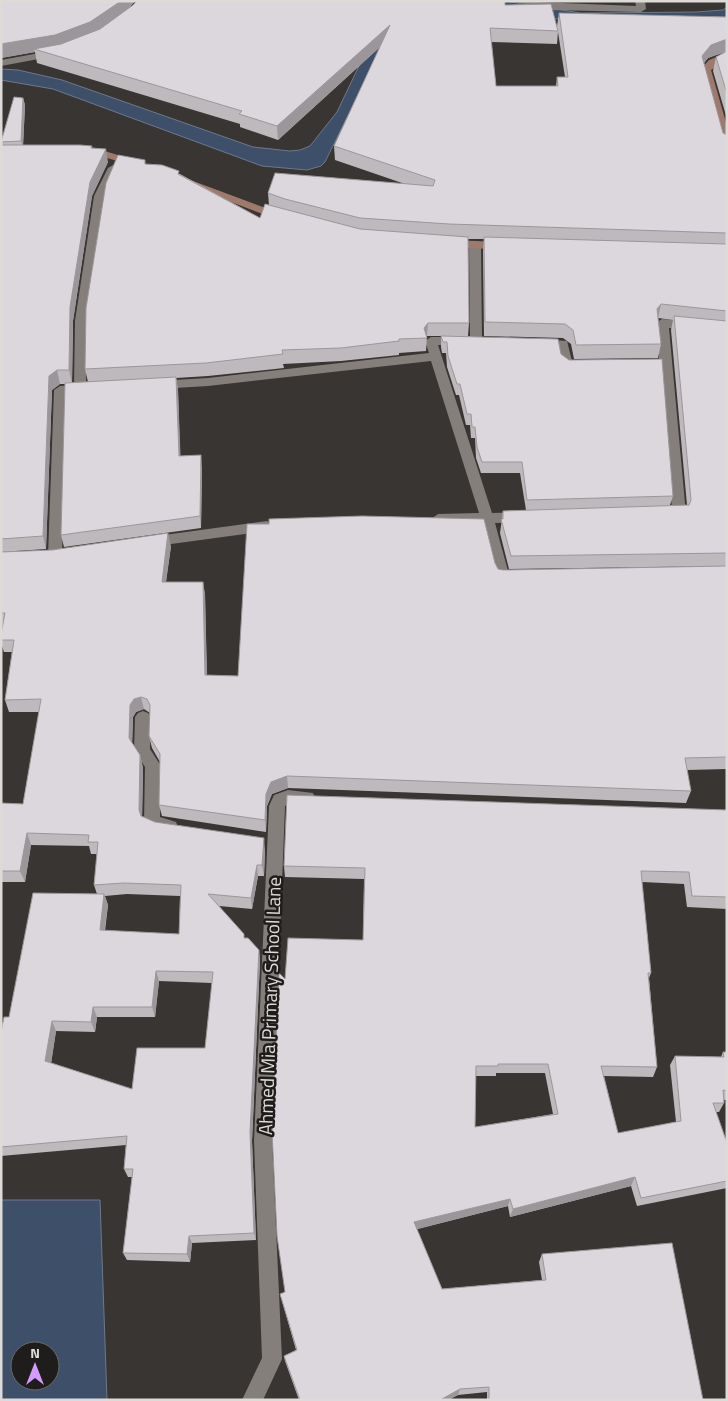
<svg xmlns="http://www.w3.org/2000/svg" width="728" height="1401" viewBox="0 0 728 1401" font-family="'Titillium Web',sans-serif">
<rect width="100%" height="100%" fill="#393532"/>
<path fill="#3e4f6a" stroke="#6e798b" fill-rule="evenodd" d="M390 1H504L581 13 696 12 723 10 727 7V20L665 24 579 22 451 4 422 3 407 5 402 8 394 22 325 162 321 166 307 170 262 166 53 89 1 80V69L18 70 62 80 253 147 290 151 300 150 310 146 337 112Z
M1 1200H100L107 1400H1ZM20 1351H50V1381H20Z"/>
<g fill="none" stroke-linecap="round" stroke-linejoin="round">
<path fill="#847f7b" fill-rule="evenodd" d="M512 1 636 6 635 1H645L646 9 641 12 550 10Z
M56 50 61 53 60 55 1 66V60Z
M113 165 118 168 106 196 87 321 86 385 91 389 85 393 66 394 62 556 55 561 48 556 54 390 60 386 74 385 75 321 94 196 108 168Z
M475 241 481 245 482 341 476 345 470 341 469 245Z
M662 319 727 325V333L669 328 686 514C681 521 666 521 661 514L663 511 672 509 656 323Z
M431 337H462L468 341 462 345H438L492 513 522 512 529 517 522 522 495 523 508 571 520 572 522 576 520 580H497L481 523 438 524 431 519 438 514 479 513 431 361 208 386 158 389 152 385 158 381 208 378 429 353 425 341Z
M539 339 567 341 572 361 582 362 584 365 578 369 563 368 558 348 535 346 533 343 535 340Z
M267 521 274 526 267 531 149 547 142 542 149 537Z
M143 711 148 713 151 717 150 749 161 766 160 817 176 822 178 827 176 832 170 834 146 827 144 822 145 767 134 750 135 717 138 713Z
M288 790 313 793 315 798 313 803C304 806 292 801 285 806L272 1141 282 1359 263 1400H242L262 1358 254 1141 269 806 274 795Z"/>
<path fill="#9e7a6c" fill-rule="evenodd" d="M727 53V60L711 70 727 126V149L722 146 701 69 709 60Z
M88 146 141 162 142 164 137 167 84 151V147Z
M185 178 284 215 286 217 280 220 276 219 181 183 180 181Z
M448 240 502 242 508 246 502 250 444 246V242Z"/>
</g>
<path fill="#bdb9bd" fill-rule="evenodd" d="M1 1H135L128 9 505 5 557 26 559 13 727 17V119L713 71 716 57 725 52 708 58 704 63 723 133 727 135V566L509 569 500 533 503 511 526 510 520 473H481L476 458 475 438H471L470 425H466L459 395H456L447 367 446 353H442L441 347V336H427L426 351 399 353V355L341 361 283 364 284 368 208 376 176 378 178 390 180 456 202 468 201 528 64 547 61 535 65 384H60L52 390 46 549 1 552V141L23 98 25 105 23 145 92 148 108 162 92 196 73 321 72 383 88 382 85 369 145 164 180 174 260 218 269 205 268 193 405 184 335 160 334 146 380 47 278 140 240 127V124L37 63 35 52 1 58ZM558 32 565 77H557L556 86H496L491 42 557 44ZM468 239H484L483 251 484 336 563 338 571 344 574 359 658 358 661 344 658 318 673 320 671 330 687 505H670L673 496 561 354 468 336 469 323Z
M171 546 166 582H203L205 595 207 675 238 676 495 563 498 569 503 570 727 566V769L687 770 691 791 686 803 288 788 272 794 267 806 266 832 162 816 159 805 160 762 152 748 149 736 150 713 144 709 136 712 133 717 132 743 140 755 143 768 142 816 155 822 265 850 264 876H258L252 909 219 906 245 938 259 950 260 961 252 1141 256 1240 192 1243 190 1262 127 1260 123 1253 132 1177H128L124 1169 126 1145 1 1156V1032L9 1017 97 894 94 885 97 854H91L89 846 31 845 25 882H1V803L23 804 39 712H9L5 700 12 652H4L1 643V634L3 626H1V552ZM127 894 180 896 179 934 105 931 108 905 105 896ZM159 981 212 983 205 1048 132 1089 51 1063 56 1031 95 1032 97 1017H155Z
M727 810V909L687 907 684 884 642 882 651 973 649 978 657 1067 653 1077 604 1076 618 1133 676 1122 670 1065 675 1056 721 1057 723 1052H727V1100H724V1103L719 1112H716L727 1143V1188L637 1206 631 1186 510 1217 508 1206 417 1229 442 1289 542 1280 539 1262 542 1254 703 1400H487V1392L458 1395 448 1400H299L285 1361 284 1356 296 1350 280 1294 285 1292V979L363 940 364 879 285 877 284 866ZM496 1073H545L553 1114 475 1127 476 1076H496Z"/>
<path fill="#9a969a" d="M121 1H135L123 14 93 36 58 49H34L35 52 1 58V44Z
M390 25V38L278 140 277 126Z
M727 39 726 51 708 58 699 69 702 56 711 45Z
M23 98 25 105 23 148 21 141Z
M106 149 108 162 92 196 73 321 72 383 69 370 70 307 90 182Z
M661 304 658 318 657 309Z
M428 323 427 336 426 338 424 328Z
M57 370 60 384 52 390 46 549 43 536 49 376Z
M176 377 178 390 181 468 179 456Z
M201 455 202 468 201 528 200 516Z
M168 533 171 546 164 595 162 582Z
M203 582 205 595 207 688 205 675Z
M141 697 144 709 136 712 133 717 132 750 129 738 130 705 134 699Z
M140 755 143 768 142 822 139 810Z
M287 776 288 788 272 794 267 806 266 832 265 820 266 794 271 782Z
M27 833 31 845 25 882 20 871Z
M264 838 265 850 264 876 262 865Z
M257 865 258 876 252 909 251 898Z
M104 894 108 905 103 941 100 930Z
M259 950 260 961 252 1141 256 1240 254 1233 250 1132Z
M156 971 159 981 155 1017 152 1007Z
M93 1007 97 1017 95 1032 91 1022Z
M52 1021 56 1031 50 1071 45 1061Z
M635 1177 631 1186 510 1217 513 1209Z
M510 1199 508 1206 414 1230V1222Z
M189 1236 192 1243 190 1262 187 1254Z
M460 1389 458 1395 448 1400H440Z"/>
<path fill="#dcd7dc" stroke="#9a969a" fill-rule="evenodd" d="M1 1H121L90 22 55 35 1 44Z
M137 1H505V5L551 4 558 31 490 28 496 86H558L557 77H568L559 13 727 17V39L711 45 702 56 723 133 727 135V233L449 224 360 218 285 199 268 193 275 173 433 186 435 180 334 146 390 25 277 126 239 114 242 111 34 49 61 44 100 29 133 5Z
M727 51V94L716 57Z
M14 97 23 98 21 141 1 142Z
M1 145H80L92 146 91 148 106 149 90 182 70 307 69 370H57L49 376 43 536 1 539Z
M118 155 145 160V164L162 165 179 171 178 174 260 218 265 204 360 229 468 237 469 323H428L424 328 427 338 399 339V341L341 348 282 350 283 354 206 363 85 369 86 308 106 183Z
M484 237 727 244V311L661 304 657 309 661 344 576 345 573 330 565 324 485 322Z
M674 316 727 321V553L511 556 501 519H503V511L689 505 691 500Z
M441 336 558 339 561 354 569 360 662 359 673 496 527 500 522 462H482L477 447 475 427H472L471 414H467L460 384H457L448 356 447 342H443Z
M176 377 179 456 201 455 200 516 61 535 65 383Z
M362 516 484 519 495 563 498 569 503 570 727 566V757L685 758 691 791 287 776 271 782 266 794 265 820 159 805 160 754 149 736 150 705 147 699 141 697 134 699 130 705 129 738 140 755 139 810 141 816 155 822 264 838 262 865H257L251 898 208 894 244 934V938H248L259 950 250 1132 254 1233 189 1236 187 1254 123 1253 133 1169H124L127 1136 1 1147V1032L4 1017H9L33 893 104 894 100 930 179 934 181 885 124 883 94 885 98 842H88L89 835 27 833 20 871H1V803L23 804 41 699 5 700 14 640H1V634L5 613H1V552L52 550 168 533 162 582H203L205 675 238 676 247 524H269V519ZM156 971 213 972 205 1048H137L132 1089 45 1061 52 1021 91 1022 93 1007H152Z
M287 795 727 810V897L692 896 689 872 641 871 651 973H648L657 1067 601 1066 618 1133 681 1121 675 1056 724 1057 723 1052H727V1091L723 1090 724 1103H713L727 1143V1181L641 1198 635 1177 513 1209 510 1199 414 1222 442 1289 546 1280 542 1254 672 1243 703 1400H489V1387L460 1389 440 1400H300L284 1356 297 1350 280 1294 285 1292 277 1236 272 1132 279 973 285 979 288 938 363 940 365 868 284 866ZM498 1064H548L558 1114 475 1127 476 1066H498Z"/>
<g text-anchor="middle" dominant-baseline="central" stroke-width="5" stroke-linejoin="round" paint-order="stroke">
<g font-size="19" fill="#dddbd8" stroke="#1f1d1c">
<text transform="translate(269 1006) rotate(-88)">Ahmed Mia Primary School Lane</text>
</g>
</g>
<rect width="728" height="1401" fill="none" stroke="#dddbd8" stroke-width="5"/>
<g transform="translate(35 1366)"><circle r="24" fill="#1f1d1c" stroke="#6b6967"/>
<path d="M0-4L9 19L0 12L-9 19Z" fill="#d39cfc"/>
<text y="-8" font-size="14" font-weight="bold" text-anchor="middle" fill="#dddbd8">N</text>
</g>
</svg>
